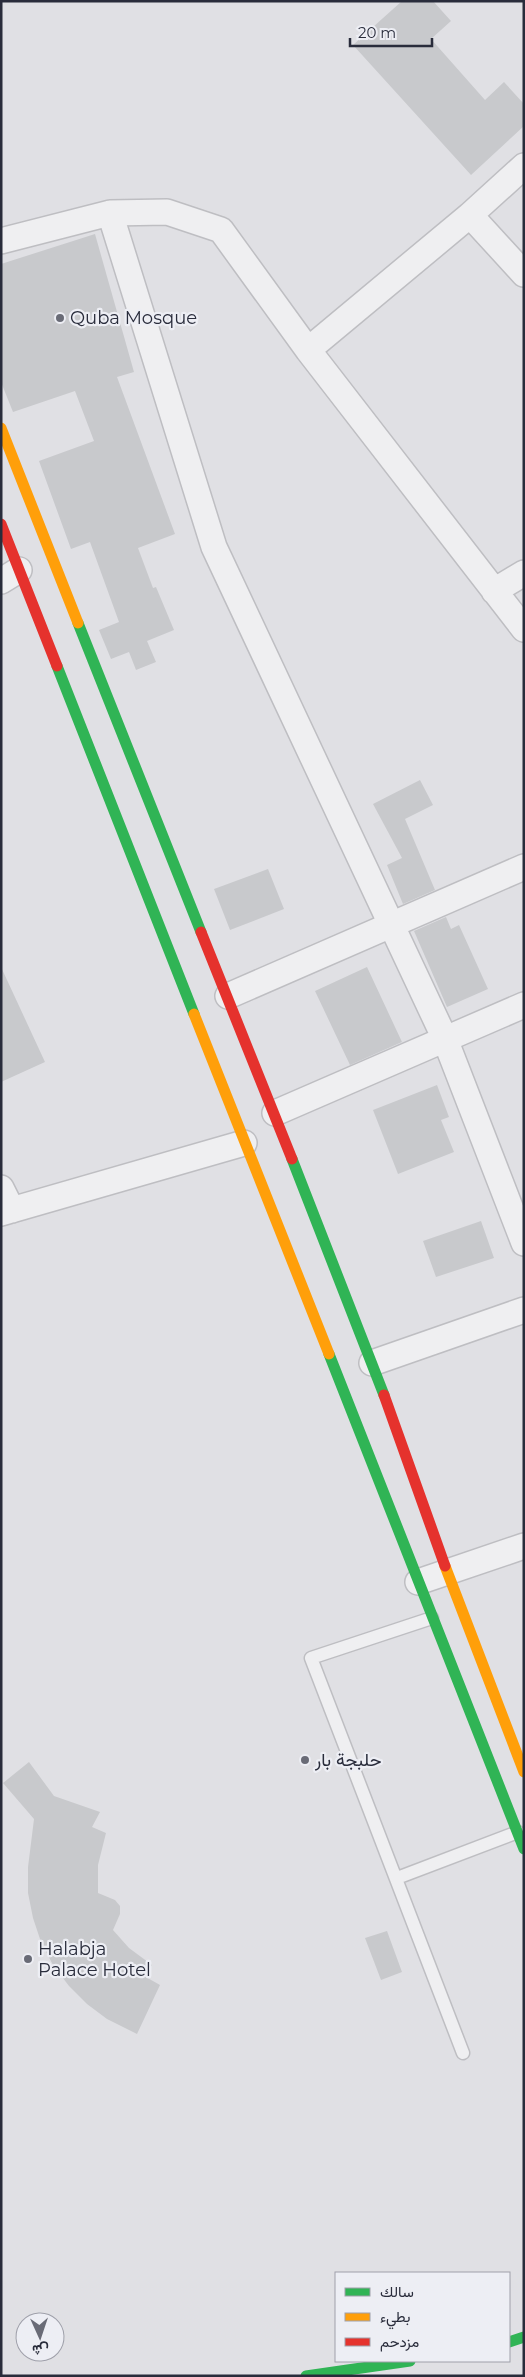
<svg xmlns="http://www.w3.org/2000/svg" width="525" height="2377" viewBox="0 0 525 2377" font-family="Montserrat,Vazirmatn,sans-serif">
<rect width="100%" height="100%" fill="#e0e0e4"/>
<path fill="#c8c9cc" d="M402 1H433L451 21 431 39 485 100 504 82 524 104V126L471 175 353 45Z
M95 234 134 372 117 377 175 534 138 548 153 588 156 587 174 630 147 641 156 662 136 670 129 652 111 659 99 630 119 622 90 542 71 549 39 461 94 441 75 391 13 412 1 382V264Z
M420 780 433 805 405 819 435 890 403 904 387 865 402 858 373 804Z
M268 869 284 909 230 930 214 889Z
M446 917 451 929 459 925 488 989 447 1007 414 931Z
M1 967 45 1062 1 1082Z
M367 967 402 1042 350 1065 315 991Z
M437 1085 449 1117 441 1120 454 1152 398 1174 373 1110Z
M481 1221 494 1258 436 1277 423 1241Z
M29 1762 54 1796 100 1812 92 1827 106 1833 98 1865V1893L115 1900 120 1906V1914L113 1930 129 1948 152 1965 144 1976 160 1985 137 2034 107 2019 87 2004 69 1986 53 1965 41 1942 33 1918 28 1893V1867L34 1819 3 1783Z
M387 1931 402 1972 381 1980 365 1938Z"/>
<g fill="none" stroke-linecap="round" stroke-linejoin="round">
<defs>
<path id="lane" d="M432 1618 311 1658 463 2053
M397 1878 518 1832"/>
<path id="street" d="M110 213 214 547 445 1039 524 1243
M470 215 524 274
M1 241 110 213 167 212 221 230 308 350 524 629
M308 350 470 215 524 166
M1 581 19 570
M494 591 524 573
M228 996 524 867
M275 1113 524 1005
M1 1188 12 1210
M1 1213 244 1143
M372 1363 524 1310
M418 1582 524 1546"/>
</defs>
<use href="#lane" stroke="#bebec2" stroke-width="15"/>
<use href="#street" stroke="#bebec2" stroke-width="28"/>
<use href="#lane" stroke="#efeff1" stroke-width="12"/>
<use href="#street" stroke="#efeff1" stroke-width="25"/>
<path stroke="#30b455" stroke-width="11" d="M78 623 201 932
M57 666 194 1014
M292 1159 384 1395
M329 1354 524 1849
M509 2342 524 2337
M306 2376 410 2361"/>
<path stroke="#ff9f0a" stroke-width="11" d="M1 428 78 623
M194 1014 329 1354
M445 1566 524 1772"/>
<path stroke="#e5322d" stroke-width="11" d="M1 524 57 666
M201 932 292 1159
M384 1395 445 1566"/>
</g>
<g fill="#696b76" stroke="#edeef4" stroke-width="2">
<circle cx="60" cy="318" r="5"/>
<circle cx="305" cy="1760" r="5"/>
<circle cx="28" cy="1959" r="5"/>
</g>
<g text-anchor="middle" dominant-baseline="central" stroke-width="4.5" stroke-linejoin="round" paint-order="stroke">
<g font-size="18" fill="#292c3b" stroke="#edeef4" text-anchor="start">
<text x="70" y="318">Quba Mosque</text>
<text x="315" y="1760">حلبجة بار</text>
<text x="38" y="1949">Halabja<tspan x="38" dy="21">Palace Hotel</tspan></text>
</g>
</g>
<rect width="525" height="2377" fill="none" stroke="#292c3b" stroke-width="5"/>
<rect x="335" y="2272" width="175" height="90" fill="#edeef4" stroke="#9fa0aa"/>
<rect x="345" y="2288" width="25" height="8" fill="#30b455" stroke="#9fa0aa"/>
<text x="380" y="2297" font-size="15" fill="#292c3b">سالك</text>
<rect x="345" y="2313" width="25" height="8" fill="#ff9f0a" stroke="#9fa0aa"/>
<text x="380" y="2322" font-size="15" fill="#292c3b">بطيء</text>
<rect x="345" y="2338" width="25" height="8" fill="#e5322d" stroke="#9fa0aa"/>
<text x="380" y="2347" font-size="15" fill="#292c3b">مزدحم</text>
<g transform="translate(40 2337) rotate(177)"><circle r="24" fill="#edeef4" stroke="#9fa0aa"/>
<path d="M0-4L9 19L0 12L-9 19Z" fill="#696b76"/>
<text y="-8" font-size="14" font-weight="bold" text-anchor="middle" fill="#292c3b">ش</text>
</g>
<path d="M350 38v8h82v-8" fill="none" stroke="#292c3b" stroke-width="2.5"/>
<text x="358" y="38" font-size="15" fill="#292c3b" stroke="#edeef4" stroke-width="4" paint-order="stroke">20 m</text>
</svg>
